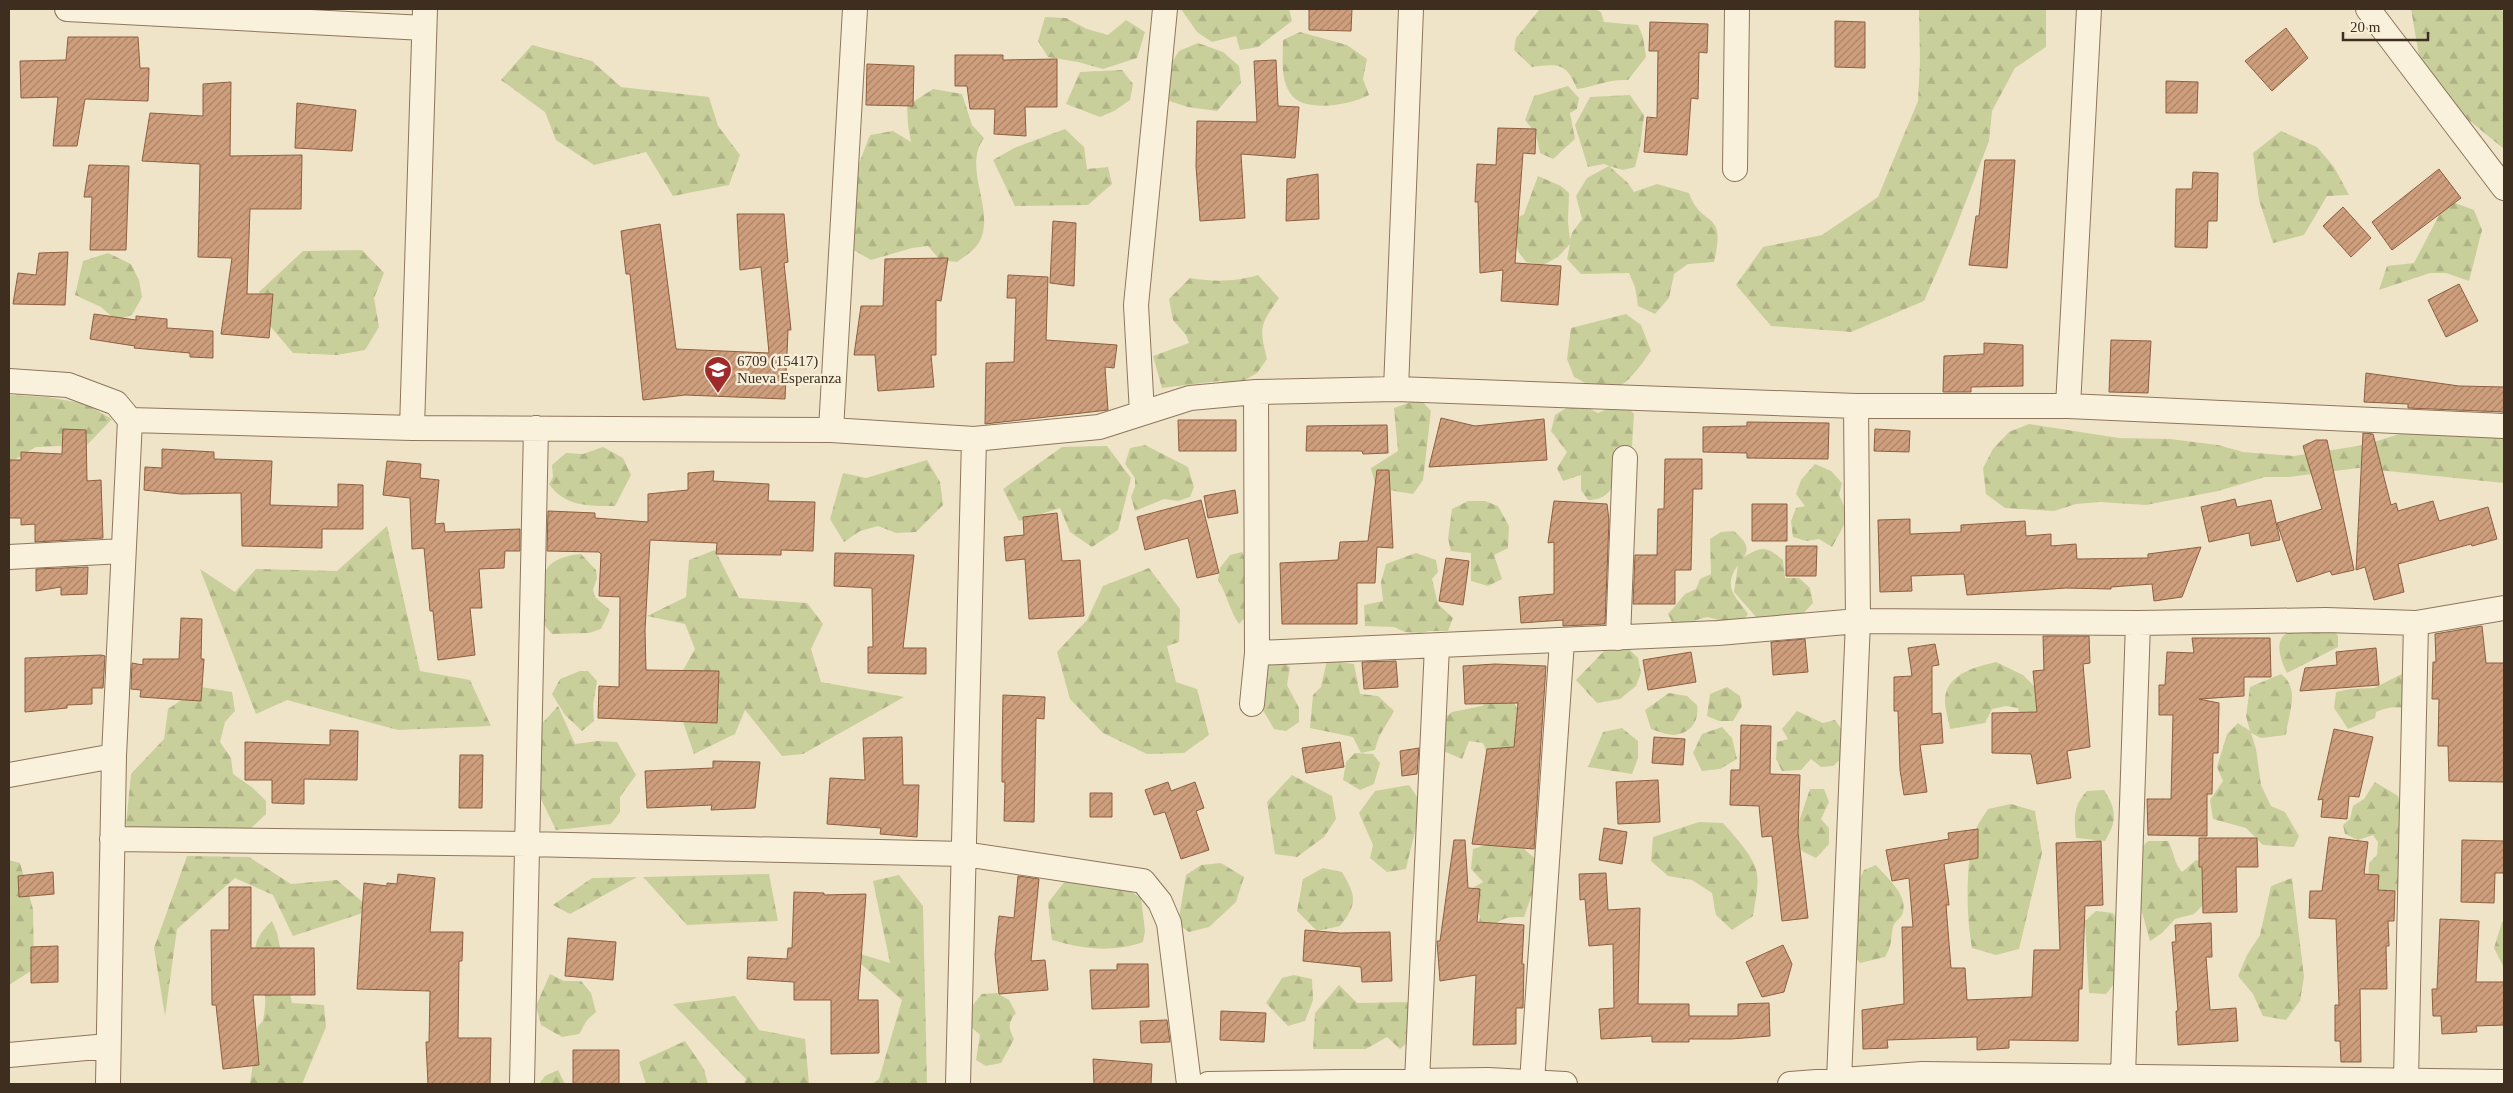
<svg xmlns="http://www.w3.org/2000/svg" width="2513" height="1093" viewBox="0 0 2513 1093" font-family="'Times New Roman',serif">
<defs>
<pattern id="forest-firs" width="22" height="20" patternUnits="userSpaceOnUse" patternTransform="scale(1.25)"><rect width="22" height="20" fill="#c9cf9b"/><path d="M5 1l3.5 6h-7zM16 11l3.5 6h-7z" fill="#aeb285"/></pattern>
<pattern id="building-hatch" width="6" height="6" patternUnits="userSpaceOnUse" patternTransform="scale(1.25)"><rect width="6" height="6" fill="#cf9f7d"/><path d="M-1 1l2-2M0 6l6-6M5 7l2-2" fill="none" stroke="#a98266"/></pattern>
</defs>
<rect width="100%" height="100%" fill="#f0e4c8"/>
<path fill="url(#forest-firs)" d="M1181 9H1289L1292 21 1258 47 1240 50 1236 36 1212 42 1197 32Z
M1540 9H1595L1601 12 1604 22 1638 25 1643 37 1646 57 1628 80C1608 79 1597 86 1577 89 1566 62 1558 64 1532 67L1514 50 1516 38Z
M1919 9H2046V47L2015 68 1992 111 1989 141 1953 235 1924 301 1851 332 1771 326 1736 285 1763 247 1822 235 1878 197 1918 101 1920 62Z
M2411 9H2500L2504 12V149L2465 117 2419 56Z
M1045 17 1066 18 1087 29 1108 35 1126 20 1145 32 1137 58 1103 69 1078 62 1048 57 1038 41Z
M1300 32 1347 45 1367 59 1363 79 1369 95C1351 105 1303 114 1290 93 1280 77 1283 58 1283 40Z
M1198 43 1223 52 1239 66 1241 83 1217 111 1188 107 1169 101V67L1179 51Z
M532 45 592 61 621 87 709 97 718 126 740 155 729 185 673 196 646 152 594 165 556 140 545 112 501 80Z
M1122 70 1133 84 1130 100 1114 111 1100 117 1066 104 1080 72Z
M1568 86 1579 98 1577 109 1570 113 1575 139 1553 159 1540 153 1536 134 1525 120 1534 96Z
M933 89 962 94 972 125 984 138C961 169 998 213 978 244 974 251 963 257 957 262L940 260 928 246 912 248 871 260 850 248 855 174 870 135 893 131 911 142 908 125 907 106Z
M1630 95 1644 115 1640 147 1635 167 1623 170 1609 166 1628 183 1634 192 1657 184 1689 193C1702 230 1727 207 1714 262L1688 264 1674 274 1669 298 1655 314 1638 306 1635 287 1629 273 1581 274 1567 259 1570 244 1558 257 1543 265 1526 262 1518 251 1512 221 1524 214 1538 176 1561 186 1569 193 1568 222 1570 240 1572 233 1582 219 1576 196 1587 178 1609 166 1604 164 1588 167 1575 125 1590 97Z
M1065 129 1084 147 1087 169 1108 167 1112 184 1088 205 1015 206 993 160 1014 148Z
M2281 131 2317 147 2334 167 2349 195 2327 196 2304 235 2273 243 2259 200 2253 153Z
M2447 200 2474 210 2482 230 2469 281 2446 273H2430L2379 290 2387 266 2414 263Z
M362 250 384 273 374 298 379 327 365 350 337 355 293 353 265 320 259 292 303 251Z
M108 253 131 264 139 280 142 297 132 315 116 320 101 307 75 295 83 261Z
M1258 275 1279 298C1260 325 1259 327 1267 359L1257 373 1238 384 1219 381 1162 388 1153 356 1189 343 1186 335 1173 320 1169 299 1190 278C1215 282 1234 282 1258 275Z
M1626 314 1641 325 1651 351C1639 367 1623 395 1600 389 1591 387 1582 381 1574 377L1567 359 1571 328Z
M9 395 48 397 86 404 112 419 87 445 36 447 9 463Z
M1420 399 1431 411 1423 480 1413 494 1376 488 1371 468 1398 451 1394 408Z
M1623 402 1634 414 1632 446C1612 463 1623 500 1588 500L1581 490V475L1563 481 1557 468 1567 452 1551 431 1555 415C1574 403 1577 401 1598 413Z
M2504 413V483L2358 468 2289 477H2265L2218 491 2146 505 2100 502 2076 504 2054 511 2005 508 1986 494 1983 468 1993 449 2009 432 2029 424 2119 438 2170 439 2218 445 2243 452 2294 456 2364 445 2435 423 2480 414Z
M1145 445 1188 467 1194 487 1190 497 1178 501 1164 499 1135 511 1131 497 1135 487V478L1125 464 1130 448Z
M1107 446 1131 478 1118 530 1092 547 1070 532 1060 508 1019 521 1003 489 1062 447Z
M603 447 623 458 631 475 615 506C589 506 565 507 549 484L553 477 552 465 566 453 583 454Z
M927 460 940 482 943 505 916 532 896 533 878 526 860 531 844 542 830 519 843 473 866 478Z
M1815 464 1831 471 1842 483 1839 495 1849 516 1832 547 1819 539 1806 541 1793 537 1791 521 1796 508 1805 506 1796 494 1801 480Z
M1468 501H1485L1498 506 1509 526 1508 548 1494 555 1502 579 1488 586 1471 581V553L1451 551 1448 539 1452 509Z
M387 526 420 671 470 680 491 726 398 730 287 700 256 714 200 569 235 592 256 569 337 571Z
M1734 531C1742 539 1751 545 1744 557 1762 546 1766 546 1783 560L1785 578H1799L1810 588 1813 603 1797 620 1771 623 1756 617 1734 592 1738 565C1722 588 1736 596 1748 614L1743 621H1723L1707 617 1674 626 1668 614 1685 594 1696 589 1700 579 1711 574 1710 539 1721 532Z
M715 550 739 598 807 603 823 624 811 649 821 682 904 697 803 754 782 756 745 710 735 734 694 754 672 690 695 649 685 624 647 616 686 597 689 560Z
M1242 552 1251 572 1255 607 1239 624C1229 610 1227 594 1218 580L1220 568 1230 555Z
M1416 553 1436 560 1438 572 1432 579 1438 604 1453 618 1448 631H1429L1421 633 1405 632 1394 627 1365 626 1364 605 1383 601 1381 582 1386 564Z
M581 554 596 570 597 578 593 590 595 597 610 610 601 629 589 633 552 634 542 622C543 583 533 559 581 554Z
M1149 568 1180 609 1179 642 1167 646 1176 682 1197 689 1209 735 1184 753 1147 754 1103 733 1070 699 1057 652 1087 620 1103 586Z
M2326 620 2338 636V647L2287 673C2266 630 2291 629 2326 620Z
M1624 644 1638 658 1641 673 1636 686 1620 699 1597 703 1576 680 1607 648Z
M1274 658 1290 667 1287 685 1299 708V722L1286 731 1274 729 1260 705 1265 664Z
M1327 660 1354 664 1360 694 1378 696 1394 711C1386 727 1379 732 1375 750L1361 753 1353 737 1310 728 1313 695 1321 687Z
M1996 662 2023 675 2040 692 2043 715 2021 725 2018 708 2006 706 1992 709 1985 723 1950 729C1949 720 1944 707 1945 698 1948 673 1976 667 1996 662Z
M580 671H588L597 681 593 705 594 721 582 731 565 715 552 694 560 679Z
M2281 674C2301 689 2288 714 2286 735L2261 738 2251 733 2256 749 2261 785 2271 806 2285 812 2299 836 2294 847 2263 845 2246 828 2213 819 2210 800 2223 781 2217 767 2227 734 2238 723 2250 731 2246 716 2250 687Z
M2402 674 2410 688 2408 709C2397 706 2387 707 2376 712L2375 718 2348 729 2334 708 2336 692 2350 689 2374 688Z
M201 687 232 692 235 711 225 722 220 742 231 758 233 774 253 788 266 801V814L251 828 133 842 126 824 131 774 164 739 168 709Z
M1727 687 1740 696 1742 706 1733 721H1719L1707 716 1710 694Z
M1669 693 1687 696 1697 705C1699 721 1692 733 1674 735 1667 735 1657 731 1651 729L1645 710Z
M1495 696 1514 702 1521 718 1522 748 1489 759 1483 743 1469 741 1462 759 1434 747 1440 721 1452 712 1482 706Z
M558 706 575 744 598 741 617 742 636 775 620 797V812L611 824 556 830 537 791V729Z
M1797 711 1823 723 1835 720 1845 734 1843 757 1833 766 1821 767 1811 759 1801 770 1782 771 1776 759 1777 742 1788 739 1782 729Z
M1722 727 1732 738 1737 759 1720 769 1702 771 1693 753 1702 734Z
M1622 728 1638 741V758L1632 774 1588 767 1603 732Z
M1355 753 1373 754 1380 763 1374 784 1360 790 1343 780 1346 762Z
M1292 775 1332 796 1336 819 1324 837 1297 857 1275 854 1267 802Z
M2375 782 2398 796 2403 813 2399 889 2378 901C2367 887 2368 881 2369 863L2377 855 2378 842 2373 835 2358 840 2345 834 2343 825 2350 819 2353 806 2364 799Z
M1409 785 1420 801C1418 825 1411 846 1406 869L1387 872 1370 858 1373 845 1359 813 1375 791Z
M1810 789H1824L1829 802 1821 819 1829 828V844L1816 858 1802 851 1793 839Z
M2104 790C2117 810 2117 821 2105 841L2076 838C2074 818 2073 806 2087 791Z
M2011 804 2035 811 2042 853 2019 949 1996 955 1972 948C1966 916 1965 860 1976 829 1979 822 1984 815 1988 809Z
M1699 822 1723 823C1733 834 1752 855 1756 869 1760 883 1755 902 1753 916L1732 930 1716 915 1712 893 1692 880 1668 876 1651 861 1653 837Z
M2148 841H2168C2174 852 2174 863 2182 872L2196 860 2235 873 2194 914 2175 919 2162 933 2150 941 2138 898 2139 850Z
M1496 842 1524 849 1537 860V880L1524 917C1507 917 1499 917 1490 932L1478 929 1480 916 1474 906V887L1483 882 1471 869 1473 849Z
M187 856 249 857 291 884 337 880 372 910 293 936 273 895 235 878 177 929 165 1016 154 948Z
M9 860 20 863 33 909 34 969 9 985Z
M1221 863 1244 877 1236 902 1209 927 1189 932 1178 924 1186 875 1201 865Z
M1876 865C1887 878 1910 896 1902 915 1900 919 1894 922 1893 927 1890 941 1893 943 1885 957L1860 963 1851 952 1858 882 1864 870Z
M1323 868 1342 872C1356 896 1358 903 1340 926L1317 931 1297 911 1303 879Z
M769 874 778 921 687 925 643 877Z
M899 875 923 906 927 1084H872L879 1079 902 1000 844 949 890 963 873 881Z
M637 877 570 914 553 905 592 878Z
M2292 878 2304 977 2300 1001 2286 1020 2263 1016 2253 994 2238 976 2247 955 2260 935 2271 886Z
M1065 881 1122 886 1141 898 1145 931 1143 942C1112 953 1083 949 1052 940L1048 903Z
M2096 911 2113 913 2120 925 2124 971 2106 994 2089 993 2085 921Z
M272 921 277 933 292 1003 324 1005 326 1027 302 1084H250L258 1026 263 1021C264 1014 266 1005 265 997 261 966 241 949 272 921Z
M2504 921V968L2494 948 2502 922Z
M550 974 564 981H581L591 993 596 1012 587 1020 579 1034 562 1037 541 1025 536 1006Z
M1294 975 1312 979 1313 1000 1305 1021 1288 1026 1266 1003 1282 978Z
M1339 985 1357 1003 1411 1002 1413 1038 1400 1049 1387 1037 1366 1049H1313L1315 1013Z
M997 993 1009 1000 1016 1013C1008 1022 1008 1028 1014 1039L1001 1063 986 1066 976 1060 980 1035 968 1024 971 1007 982 994Z
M735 996 759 1030 805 1039 809 1084H744L746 1079 673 1004Z
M685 1041 704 1069 708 1084H646L639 1062Z
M558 1070 565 1084H539L545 1076Z"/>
<path fill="url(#building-hatch)" stroke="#8d5f41" d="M1309 9H1352L1351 31 1309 30Z
M1835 21 1865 22V68L1835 67Z
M1650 22 1708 24 1707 53 1699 52 1698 99 1691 98 1687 155 1644 152 1647 117 1657 118 1658 51H1649Z
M2286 28 2308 58 2272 91 2245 61Z
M68 37H138L140 68H149L148 101 85 99 77 146H53L58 97 21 98 20 61 66 60Z
M955 55H1003V60L1057 59V107H1025L1026 136 994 134 995 109H970L967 86H955Z
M1276 60 1278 106 1299 107 1295 158 1241 154 1245 218 1200 221 1196 166 1197 121 1257 122 1254 61Z
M867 64 914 66 913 106 866 105Z
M2166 81 2198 82 2197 113H2166Z
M231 82 230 156 302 155 301 209H250L247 294H273L269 338 221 334 232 258 198 257 200 164 142 161 150 113 203 116V84Z
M297 103 356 110 352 151 295 148Z
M1498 128 1536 129 1535 154 1523 153 1515 263 1561 266 1558 305 1501 301 1503 270 1480 273 1478 202H1475L1477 164 1496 165Z
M1985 160H2015L2007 268 1969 265 1976 216H1979Z
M89 165 129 166 126 250H90L92 197H84Z
M2439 169 2461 198 2392 250 2372 222Z
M2193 172 2218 173 2217 221H2208L2207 248 2175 247 2176 189H2192Z
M1318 174 1319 219 1286 221 1287 179Z
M2343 207 2371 238 2351 257 2323 226Z
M737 214H784L788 262 784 263 791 330H788L785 399 685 395 643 400 630 274H626L621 231 660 224 676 349 769 353 761 267 740 270Z
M1053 221 1076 223 1074 286 1050 283Z
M68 252 65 305 13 304 18 273 36 275 39 253Z
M948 258 941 301 936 300V355H931L934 387 878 391 875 355H854L861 306H883L885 259Z
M1008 275 1048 277 1046 340 1117 345 1114 368 1105 367 1108 410 985 424 986 363 1014 362 1016 298H1007Z
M2459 284 2478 321 2446 337 2428 300Z
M94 314 136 320V316L167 319V328L213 331V358L190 357V353L134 348 135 346 90 339Z
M2111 340 2151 341 2148 393 2109 392Z
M1984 343 2023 345V386L1971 387V392H1943L1944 356 1984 354Z
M2366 373 2459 386 2504 387V412L2408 408V404L2364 402Z
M1441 418 1475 426 1544 419 1547 460 1429 467Z
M1178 420H1236V451H1179Z
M1747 422 1829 423 1828 459 1747 458V453L1703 452V427L1747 426Z
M1387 425 1388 453 1363 454 1362 451H1306L1307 426Z
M63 429 86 430 87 481 101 480 103 538 35 542V524L21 525V518H9V460H21V452L62 454Z
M1875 429 1910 431 1909 452 1874 451Z
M2363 433 2373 434 2391 505 2396 503 2398 511 2433 501 2439 521 2488 507 2497 539 2472 546 2471 544 2398 564 2404 592 2374 600 2365 567 2356 570Z
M2316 440H2327L2354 570 2332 575 2330 571 2297 582 2277 523 2322 509 2303 446Z
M162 449 214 452V459L272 461 270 505 338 507V484L363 485V529H322V548L242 546 241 493 181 494 144 490 145 467 162 468Z
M1665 459H1702V489H1693L1691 570H1675V604H1633L1635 555H1657L1658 509H1664Z
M387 461 421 464 420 478 439 480 435 524 444 523 445 532 520 529V551H505L504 568 479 569 482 608H470L475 655 438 660 433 611H430L424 548 412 549 410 498 383 495Z
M1377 470H1389L1393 548 1377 547 1375 583H1357V624H1282L1280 563 1338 560 1340 542 1368 541Z
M714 471 713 481 769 484 768 501 815 502 813 551 781 550V555L716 554 717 543 650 540 645 630 646 670 719 671 717 723 598 718 599 686 619 687 620 597 599 596 601 554 599 552 547 551 548 511 595 513V518L648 522V494L688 490V473Z
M1235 490 1238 513 1208 518 1204 496Z
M2235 499 2237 507 2271 500 2280 540 2251 546 2249 533 2209 542 2201 507Z
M1201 500 1219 573 1197 578 1188 538 1145 550 1137 517Z
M1554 501 1607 504 1609 520 1605 624 1563 626V620L1521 623 1519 597 1554 594V542L1548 543Z
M1752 504H1787V541H1752Z
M1057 513 1062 561 1080 560 1084 616 1029 619 1025 559 1006 561 1004 537 1024 535 1023 517Z
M1910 519V534L1961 532V525L2025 521 2026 536 2051 534V546L2076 544 2077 559 2148 558V554L2201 547 2182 597 2154 601 2152 584 2111 587V589L2066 588 1967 595 1964 574 1911 576 1912 591 1880 592 1878 520Z
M1786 546H1817L1816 576H1786Z
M835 553 914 555 903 648H926V674L868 673V647H873L872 588 834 586Z
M1446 558 1469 561 1463 605 1439 601Z
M88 567 87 594 61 595V587L36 591V569Z
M181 618 202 619 201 659H204L201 701 140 697 141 690 131 689 132 663 143 665V659H179Z
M2482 626 2486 663H2504V782L2449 781 2448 746H2438L2439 699H2432L2433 662H2436L2435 634Z
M2043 636H2089L2090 663 2083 664 2090 747 2067 751 2071 778 2037 784 2031 754 1992 753V713L2037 712 2033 671 2044 670Z
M2192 638H2270L2271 677H2244V696L2199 699 2219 703 2218 753H2213L2212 794H2207V836L2148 835 2147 799H2171L2173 715H2159V685H2165L2167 652 2194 653Z
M1805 639 1808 672 1773 675 1771 642Z
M1935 644 1939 665 1932 666V714L1941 713 1943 743 1920 745 1927 792 1904 795 1900 770 1898 711H1894V677L1912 676 1908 648Z
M2376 648 2379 685 2300 691 2305 668 2337 665 2336 652Z
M1691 652 1696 682 1648 690 1643 660Z
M101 655 105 656 103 688H92V704L67 705V708L25 712V658Z
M1396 661 1398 687 1364 689 1362 662Z
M1495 664 1546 666 1534 849 1472 844 1487 749 1514 747 1518 703 1465 704 1463 666Z
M1003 695 1045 697 1044 719 1036 718 1034 822 1004 821 1005 782H1002V759Z
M1741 725 1771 726 1770 774 1800 775 1798 833 1808 918 1782 921 1772 836 1762 837 1759 806 1730 805 1731 770H1740Z
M2334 729 2373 737 2359 797 2349 796 2347 819 2321 817 2323 799 2318 800Z
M330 730 358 731 357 780 304 779V804L272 803V780H245V742L330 745Z
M902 737 903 785H919L917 837 880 834 881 828 827 824 830 778 865 780 863 738Z
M1654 737 1685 739 1683 765 1652 763Z
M1340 742 1344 767 1306 773 1302 748Z
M1419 748 1417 774 1402 776 1400 751Z
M460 755H483L482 808H459Z
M713 761 760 762 755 808 711 810 712 805 647 808 645 771 713 768Z
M1658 780 1660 822 1618 824 1616 782Z
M1168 782 1171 791 1195 782 1204 808 1196 811 1209 850 1181 859 1165 812 1154 815 1145 790Z
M1090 793H1112V817H1090Z
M1604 828 1627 832 1622 864 1599 860Z
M1978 829V858L1944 864 1949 905H1946L1951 968H1965L1967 1000 2032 997 2034 950H2060L2056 843 2101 841 2103 905 2085 906 2082 989H2079L2078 1041 2009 1040V1048L1977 1050V1037L1887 1040 1888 1048 1863 1049 1862 1010 1904 1004 1902 927H1913L1909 878 1892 881 1886 850 1949 839 1948 833Z
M2329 837 2368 842 2364 874 2379 875 2378 890 2395 891 2394 921H2388L2389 946H2386L2387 989H2360L2361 1062H2341L2340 1041H2335V1005H2339L2336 919 2309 918 2310 891H2322Z
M2199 838H2257L2258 867H2236L2237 912 2203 913 2202 867H2199Z
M1454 840H1465L1468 888 1480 889 1477 922 1524 925 1522 964H1524L1523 1008H1516V1044L1473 1045 1476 975 1440 981 1437 941H1440Z
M2462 840 2504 841V873H2495L2494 903 2461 902Z
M53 872 54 894 19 897 18 876Z
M1606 873 1608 910 1640 908 1638 1004H1689V1016H1738V1004L1769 1003 1770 1036 1731 1039H1689V1042H1652V1036L1601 1039 1599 1009 1614 1008 1613 944 1589 946 1585 899 1580 900 1579 874Z
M398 874 435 878 430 932H463L462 961H459L458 1038H491L490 1084H428L426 1042H429L430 991 357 989 364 883 387 886V883L397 884Z
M1018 876 1039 879 1031 961 1045 960 1048 990 999 994 995 955 999 916 1014 918Z
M229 887H251V948H314L315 995H253L259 1065 223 1069 216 1005H212L211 930H229Z
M794 892 824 893V895L866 894 858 1000H878L879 1053 831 1054V1000H794V982L747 979 748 957 787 959 788 948H792Z
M2440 919 2479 921 2476 982H2504V1025L2476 1026 2477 1032 2442 1034 2441 1016H2433L2432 989H2437Z
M2211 923 2212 957H2206L2210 1010 2236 1008 2238 1041 2178 1045 2176 1011H2178L2172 942H2176L2175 925Z
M1305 930 1340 933 1390 932 1392 981 1362 982 1361 967 1303 961Z
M568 938 616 942 613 980 565 976Z
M1783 945 1792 964 1784 992 1762 997 1746 962Z
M58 946V982L31 983V947Z
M1117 964H1148L1149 1007 1092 1009 1090 970H1117Z
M1221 1011 1266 1013 1264 1042 1220 1040Z
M1167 1020 1170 1042 1141 1043 1140 1021Z
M573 1050H619V1084H573Z
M1093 1059 1152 1064 1151 1084H1094Z"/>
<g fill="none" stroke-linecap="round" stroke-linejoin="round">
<defs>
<path id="street" d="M67 9 424 28
M2368 9 2504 188
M1735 169 1737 9
M9 381 68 385 116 403 130 420 412 428 831 430 974 439 1099 427 1190 398 1256 392 1396 389 1856 406H2068L2504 426
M1396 389 1411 9
M2068 406 2089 9
M1142 413 1136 305 1165 9
M412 428 425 9
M831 430 855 9
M9 557 123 551
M1618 638 1625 458
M1257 653 1718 633 1858 621 2138 623 2326 620 2416 623 2504 608
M1252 704 1257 653 1256 392
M9 775 114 756
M112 839 527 844 964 854 1143 881 1160 902 1169 923 1189 1084
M9 1055 108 1046
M2123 1076 2138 623
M1839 1080 1858 621 1856 406
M2406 1080 2416 623
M1417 1081 1437 646
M1532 1082 1562 641
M108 1084 114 756 130 420
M522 1084 536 428
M958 1084 974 439
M1208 1084 1488 1080 1565 1084
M1790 1084 1922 1074 2504 1082"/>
</defs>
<use href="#street" stroke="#8d765c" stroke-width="26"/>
<use href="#street" stroke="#faf1dc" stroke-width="24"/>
</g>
<defs>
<symbol id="school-pin" viewBox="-11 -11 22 30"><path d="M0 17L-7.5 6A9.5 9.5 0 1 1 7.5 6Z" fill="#9e2a2b" stroke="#f7eed8"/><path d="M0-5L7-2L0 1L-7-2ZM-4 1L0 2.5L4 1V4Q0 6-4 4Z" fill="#fff"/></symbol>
</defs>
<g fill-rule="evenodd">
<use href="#school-pin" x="702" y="354" width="32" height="43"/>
</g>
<g text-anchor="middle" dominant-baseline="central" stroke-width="4.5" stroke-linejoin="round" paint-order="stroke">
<g font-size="15" fill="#3d2e20" stroke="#f7eed8" text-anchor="start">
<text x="737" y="361">6709 (15417)<tspan x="737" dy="17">Nueva Esperanza</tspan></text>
</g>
</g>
<rect width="2513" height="1093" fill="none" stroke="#3d2e20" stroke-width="20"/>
<path d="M2343 32v8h85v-8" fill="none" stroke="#3d2e20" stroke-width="2.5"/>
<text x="2350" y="32" font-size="15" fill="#3d2e20" stroke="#f7eed8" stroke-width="4" paint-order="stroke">20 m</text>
</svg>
